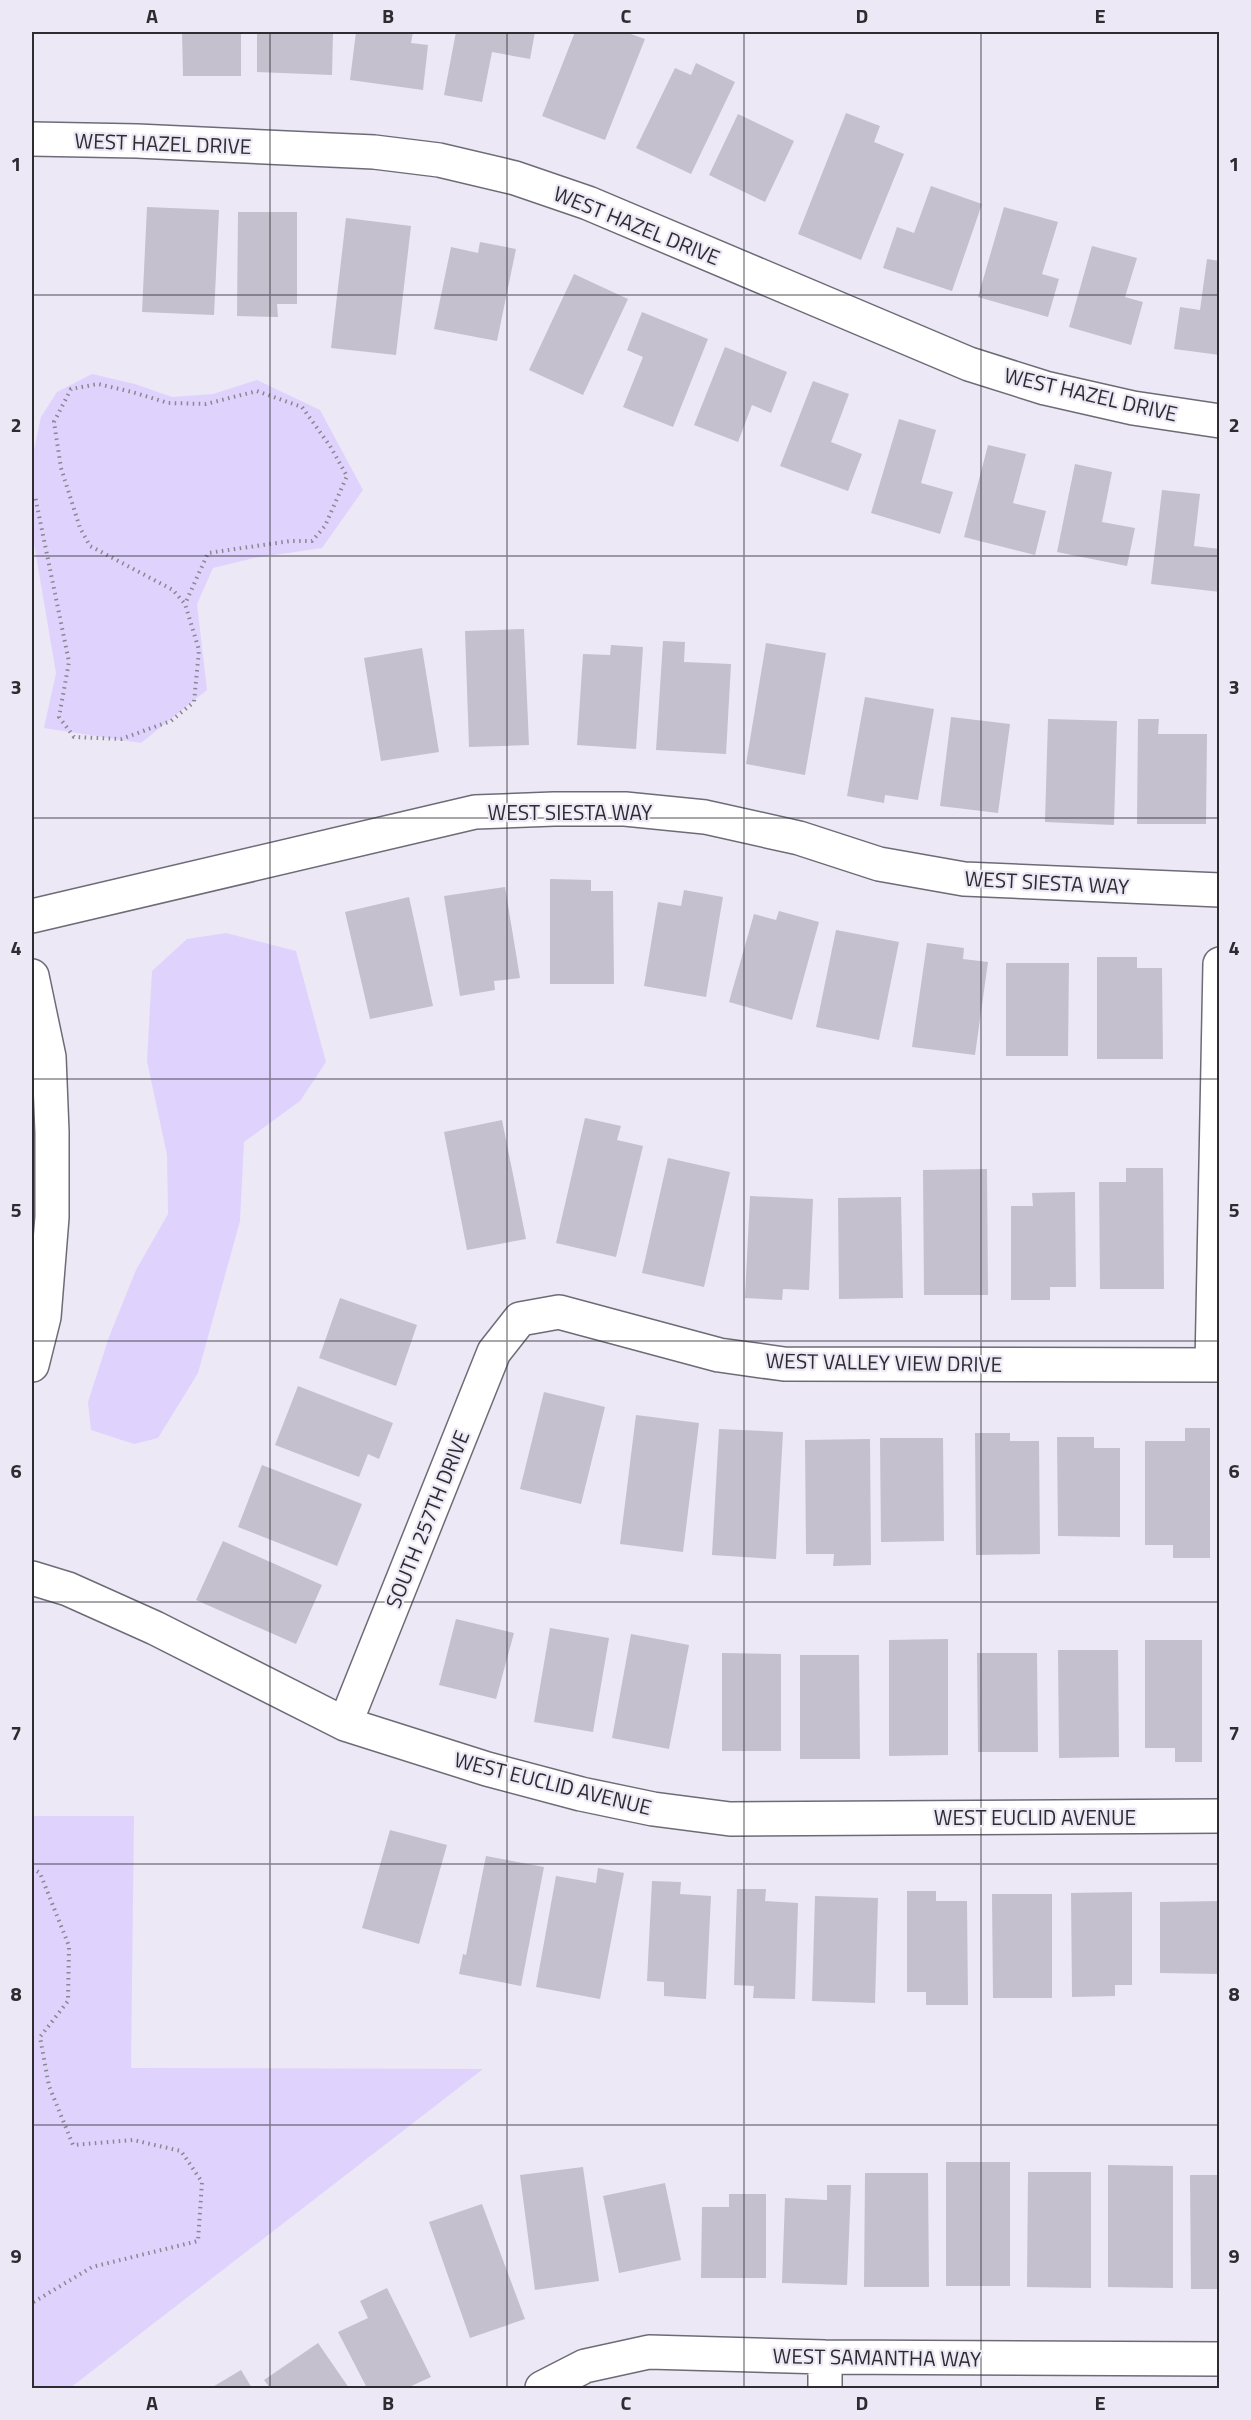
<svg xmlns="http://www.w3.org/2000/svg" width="1251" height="2420" viewBox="0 0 1251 2420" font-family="'Titillium Web',sans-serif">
<rect width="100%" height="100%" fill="#ece8f6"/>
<path fill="#dfd3fd" d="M92 374 135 384 172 397 213 394 257 380 320 410 363 490 322 548 254 558 213 568 197 604 207 690 141 743 44 728 56 673 32 532V459L41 417 57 392Z
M226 933 296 951 326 1062 300 1101 244 1142 240 1221 198 1373 158 1438 134 1444 91 1430 88 1402 109 1337 136 1270 168 1214 167 1155 147 1061 152 971 187 939Z
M32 1816H134L131 2068 483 2069 70 2388H32Z"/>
<path fill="#c4c0cd" d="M182 32H241V76H183Z
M285 32H333L332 75 257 72V34H285Z
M356 32H413L411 43 428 45 423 90 350 80Z
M456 32H535L530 59 492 52 482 102 444 95Z
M575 32H625L645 39 605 140 542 116Z
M696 63 735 82 691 174 636 148 675 68 691 75Z
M846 113 880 126 874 142 904 154 861 260 798 234Z
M738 114 794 141 765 202 709 175Z
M931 186 982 204 952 291 883 268 897 227 914 233Z
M147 207 219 210 214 315 142 312Z
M1004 207 1058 222 1042 274 1059 279 1048 317 978 297Z
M238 212H297V304H277L278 317 237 316Z
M346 218 411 226 396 355 331 348Z
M480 242 516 249 497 341 434 329 451 247 478 253Z
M1092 246 1137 258 1125 297 1143 302 1131 345 1069 327Z
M1207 259 1220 261V355L1174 349 1180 307 1200 310Z
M574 274 628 299 583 395 529 370Z
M642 312 708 339 673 427 623 407 643 357 627 350Z
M725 347 787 372 771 413 752 405 738 442 694 425Z
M813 381 849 394 831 442 862 454 848 491 780 466Z
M899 419 936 430 921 483 953 492 940 534 871 513Z
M988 445 1026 454 1013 503 1046 511 1035 555 964 537Z
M1075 464 1112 472 1102 522 1135 528 1127 566 1057 552Z
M1162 490 1200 494 1194 546 1220 549V592L1151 584Z
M524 629 529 745 469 747 465 631Z
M663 641 685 642 684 662 731 664 726 754 656 750Z
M766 643 826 653 805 775 746 764Z
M611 645 643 647 636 749 577 745 583 654 610 655Z
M422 648 439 752 381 761 364 658Z
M865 697 934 709 918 800 885 795 884 803 847 796Z
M951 717 1010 724 998 813 940 806Z
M1048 719 1117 721 1114 825 1045 822Z
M1138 719H1159L1158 734H1207L1206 824H1137Z
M550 879 591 880V891H613L614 984H550Z
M505 887 520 978 494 981 495 990 460 996 444 896Z
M684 890 723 897 706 997 644 986 658 902 681 906Z
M409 897 433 1006 370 1019 345 912Z
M779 911 819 922 792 1020 729 1002 754 914 776 920Z
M836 930 899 942 879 1040 816 1027Z
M927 943 964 948 963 959 988 962 975 1055 912 1047Z
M1097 957H1137V968H1162L1163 1059H1097Z
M1006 963H1069L1068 1056H1006Z
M585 1118 621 1126 617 1140 643 1146 616 1257 556 1243Z
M502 1120 526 1239 467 1250 444 1132Z
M668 1158 730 1172 704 1287 642 1273Z
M1126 1168H1163L1164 1289H1100L1099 1182H1126Z
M987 1169 988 1295H924L923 1170Z
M1075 1192 1076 1287H1050V1300H1011V1206H1033L1032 1193Z
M750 1196 813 1199 809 1290 783 1289 782 1300 745 1298Z
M901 1197 903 1298 839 1299 838 1198Z
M340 1298 417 1325 396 1386 319 1358Z
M298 1386 393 1423 379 1459 368 1454 359 1477 275 1445Z
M544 1392 605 1407 581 1504 520 1489Z
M636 1415 699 1423 683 1552 620 1544Z
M1185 1428H1210V1558H1173V1545H1145V1441H1185Z
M719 1429 783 1432 776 1559 712 1555Z
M975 1433H1010V1441H1039L1040 1554 976 1555Z
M1057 1437H1094V1448H1120V1537L1058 1536Z
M880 1438H943L944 1541 881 1542Z
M870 1439 871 1565 833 1566 834 1554H806L805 1440Z
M262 1465 362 1504 337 1566 238 1527Z
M223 1541 322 1585 296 1644 196 1600Z
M456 1619 514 1633 496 1699 439 1685Z
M550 1628 609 1638 593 1732 534 1722Z
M631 1634 689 1645 669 1749 612 1738Z
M948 1639V1755L889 1756V1640Z
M1145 1640H1202V1762H1175V1748H1145Z
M1058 1650H1118L1119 1757 1059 1758Z
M722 1653 781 1654V1751H722Z
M977 1653H1037L1038 1752H978Z
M800 1655H859L860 1759H800Z
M390 1830 447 1845 419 1944 362 1928Z
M486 1856 544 1867 521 1986 459 1974 463 1954 466 1955Z
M598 1868 624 1873 600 1999 536 1987 556 1876 596 1883Z
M652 1881 681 1882 680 1894 711 1896 706 1999 664 1996V1982L647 1981Z
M737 1889H766L765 1901 798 1903 795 1999 753 1998 754 1986 734 1985Z
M907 1891H936V1901H967L968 2005H926V1992H907Z
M1132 1892V1985H1115V1996L1072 1997 1071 1893Z
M992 1894H1052V1998H993Z
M815 1896 878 1898 875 2003 812 2001Z
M1220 1901V1974L1160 1973V1902Z
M946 2162H1010V2286H946Z
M1108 2165 1173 2166V2288L1108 2287Z
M583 2167 599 2281 535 2290 520 2175Z
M1028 2172H1091V2288L1027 2287Z
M865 2173H928L929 2287H864Z
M1190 2175H1220V2289H1191Z
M665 2183 681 2260 619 2273 603 2196Z
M827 2185H851L847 2285 782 2283 785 2198 827 2200Z
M729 2194H766V2278H701L702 2207H729Z
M482 2204 525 2319 470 2338 429 2222Z
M387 2288 431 2377 407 2388H367L338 2332 368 2318 360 2301Z
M318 2343 349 2388H270L264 2380Z
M241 2370 252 2388H211Z"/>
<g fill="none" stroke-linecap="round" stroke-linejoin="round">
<defs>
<path id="minor" d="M32 139 137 141 374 152 439 160 515 178 588 203 969 364 1045 388 1133 408 1220 421
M32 916 475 812 554 809H625L705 817 799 838 879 864 964 879 1220 890
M32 976 49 1057 52 1132V1217L44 1317 32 1365
M1212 1365 1220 964
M32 1578 68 1589 155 1628 345 1724 487 1769 581 1794 653 1809 730 1819 1220 1816
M345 1724 494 1352 520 1319 559 1312 719 1355 784 1364 1220 1365
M825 2357V2388
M542 2388 585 2366 649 2352 825 2357 1220 2359"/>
</defs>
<use href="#minor" stroke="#6e6b77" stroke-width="36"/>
<path stroke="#8a8790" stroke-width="4" stroke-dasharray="1.5 4.5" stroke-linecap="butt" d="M32 496H35L69 662 59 717 74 737 121 739 171 721 194 702 199 650 185 604 173 590 90 546 80 528 61 468 54 422 71 389 98 384 132 392 168 403 206 404 257 391 302 407 330 446 347 476 325 526 312 541H290L208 553 185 604
M32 1868 40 1873 69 1946 68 2001 40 2037 49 2086 73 2145 133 2140 181 2151 202 2182 198 2241 92 2267 32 2303"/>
<use href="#minor" stroke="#fff" stroke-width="33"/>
</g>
<path fill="none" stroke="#2e2c31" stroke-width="1.5" stroke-opacity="0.55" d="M270 32V2388M507 32V2388M744 32V2388M981 32V2388M32 295H1220M32 556H1220M32 818H1220M32 1079H1220M32 1341H1220M32 1602H1220M32 1864H1220M32 2125H1220"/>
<g text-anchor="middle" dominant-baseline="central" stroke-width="4.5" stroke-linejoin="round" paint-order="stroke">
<g font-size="21" fill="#2e2c31" stroke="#ece8f6">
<text transform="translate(163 143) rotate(2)">WEST HAZEL DRIVE</text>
<text transform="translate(637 225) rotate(22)">WEST HAZEL DRIVE</text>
<text transform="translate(1091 394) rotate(13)">WEST HAZEL DRIVE</text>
<text x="570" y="812">WEST SIESTA WAY</text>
<text transform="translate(1047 882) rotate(3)">WEST SIESTA WAY</text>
<text transform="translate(884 1362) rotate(1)">WEST VALLEY VIEW DRIVE</text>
<text transform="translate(427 1519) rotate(-68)">SOUTH 257TH DRIVE</text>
<text transform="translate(553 1783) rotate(14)">WEST EUCLID AVENUE</text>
<text x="1035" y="1817">WEST EUCLID AVENUE</text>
<text transform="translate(877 2357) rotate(1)">WEST SAMANTHA WAY</text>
</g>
</g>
<rect width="1251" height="2420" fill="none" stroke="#ece8f6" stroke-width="66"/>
<rect x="33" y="33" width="1185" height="2354" fill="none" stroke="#2e2c31" stroke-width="2"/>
<g font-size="20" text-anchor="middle" font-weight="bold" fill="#2e2c31">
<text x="152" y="23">A</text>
<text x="388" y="23">B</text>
<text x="626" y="23">C</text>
<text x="862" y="23">D</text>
<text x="1100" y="23">E</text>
<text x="16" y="171">1</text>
<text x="1234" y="171">1</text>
<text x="16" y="432">2</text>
<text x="1234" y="432">2</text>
<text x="16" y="694">3</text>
<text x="1234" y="694">3</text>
<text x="16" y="955">4</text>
<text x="1234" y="955">4</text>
<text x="16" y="1217">5</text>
<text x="1234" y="1217">5</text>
<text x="16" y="1478">6</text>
<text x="1234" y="1478">6</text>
<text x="16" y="1740">7</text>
<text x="1234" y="1740">7</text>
<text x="16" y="2001">8</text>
<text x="1234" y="2001">8</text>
<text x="16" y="2263">9</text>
<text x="1234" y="2263">9</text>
<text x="152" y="2410">A</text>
<text x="388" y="2410">B</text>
<text x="626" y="2410">C</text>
<text x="862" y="2410">D</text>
<text x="1100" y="2410">E</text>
</g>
</svg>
